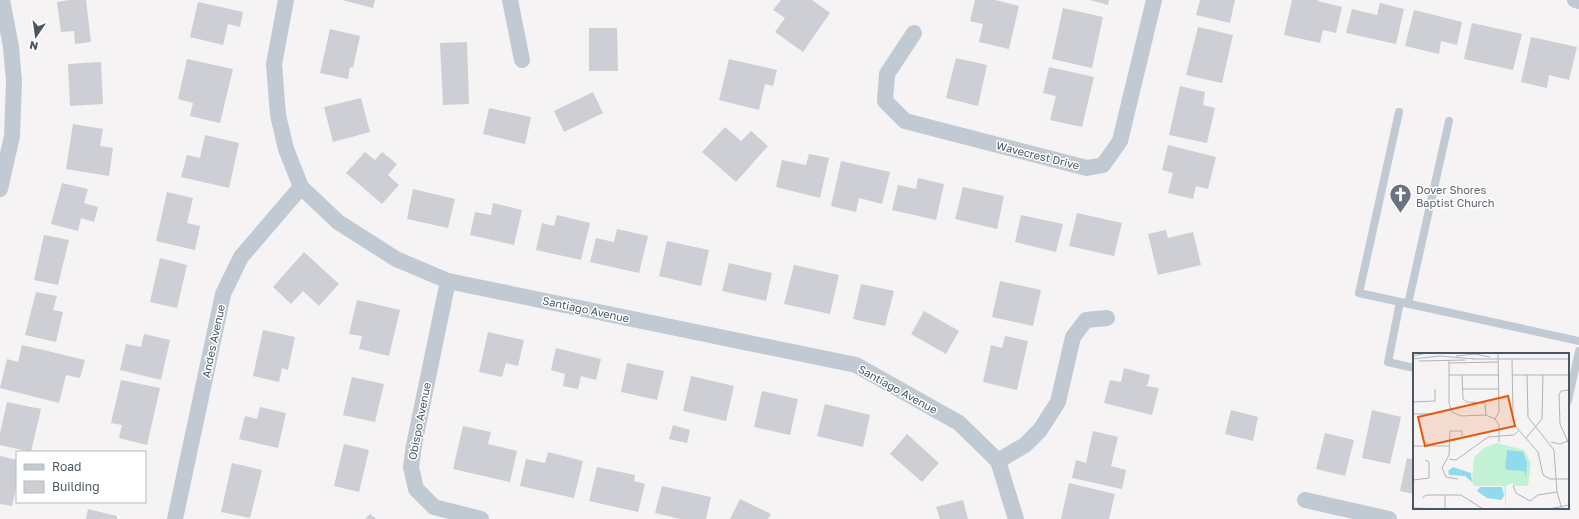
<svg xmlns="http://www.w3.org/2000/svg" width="1579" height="519" viewBox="0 0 1579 519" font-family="'Golos Text',sans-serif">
<rect width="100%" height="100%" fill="#f5f3f3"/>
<path fill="#cdcfd5" d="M69 0H86L91 42 75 44 74 31 61 32 57 2Z
M342 0H375L373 8Z
M781 0H812L830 13 803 52 775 32 785 18 773 10Z
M975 0H995L1019 6 1009 49 979 42 983 24 970 21Z
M1090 0H1109L1108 5Z
M1200 0H1235L1230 23 1196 15Z
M1292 0H1318V1L1342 7 1336 33 1323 30 1320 43 1284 35Z
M198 2 243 12 240 27 228 24 223 45 190 37Z
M1380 3 1404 9 1396 44 1346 33 1352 9 1377 15Z
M1063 8 1103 17 1092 68 1052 59Z
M1414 10 1462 22 1457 45 1441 41 1439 54 1405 46Z
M1472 23 1522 34 1513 70 1464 59Z
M1198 27 1233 35 1222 83 1186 75Z
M589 28H617L618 71H589Z
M330 29 360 36 353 68 350 67 348 79 320 73Z
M1531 37 1577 47 1569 80 1549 75 1547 88 1521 82Z
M467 42 469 104 443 105 440 43Z
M956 58 987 65 978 106 946 98Z
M187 59 233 69 220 123 190 116 193 103 178 99Z
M729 59 777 70 773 86 765 84 759 110 719 100Z
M101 62 103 104 70 106 68 64Z
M1049 67 1094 77 1082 127 1050 120 1056 96 1043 93Z
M1180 86 1205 92 1203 105 1215 108 1207 143 1169 135Z
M593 92 603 113 564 132 554 111Z
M361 98 370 132 333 142 324 107Z
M489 108 531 117 525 144 483 134Z
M73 124 103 129 100 146 113 148 109 176 66 169Z
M725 127 741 141 751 131 768 146 736 182 702 152Z
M205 135 239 143 229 188 181 177 187 155 200 158Z
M1168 145 1216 157 1208 189 1196 186 1193 199 1168 193 1173 173 1162 170Z
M365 152 375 160 382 152 397 164 388 175 399 185 382 204 346 173Z
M809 154 829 158 820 198 776 187 782 160 806 165Z
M841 161 890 172 882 204 859 198 856 212 831 206Z
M918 178 944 184 936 220 892 210 898 185 916 189Z
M62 183 88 189 84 203 98 207 94 222 81 218 78 231 51 224Z
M963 187 1004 196 997 229 955 219Z
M413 189 455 199 448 228 407 219Z
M167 192 193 198 187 223 200 226 195 250 156 241Z
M493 203 522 210 514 245 470 235 475 212 491 215Z
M1077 213 1122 223 1114 256 1069 246Z
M557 215 590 223 581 260 536 250 542 223 554 226Z
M1021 215 1063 224 1056 252 1015 242Z
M617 229 648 236 639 273 590 262 596 238 614 242Z
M1166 230 1168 238 1193 232 1201 265 1158 275 1148 234Z
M44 235 69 240 58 285 34 280Z
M667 241 709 250 701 286 659 276Z
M304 252 339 284 319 306 303 291 291 304 273 287Z
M160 258 187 265 177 308 150 302Z
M729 263 772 273 766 301 722 291Z
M794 265 839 275 830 314 784 304Z
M1000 281 1041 290 1033 326 992 317Z
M861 284 894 291 885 326 853 319Z
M36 292 57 296 53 310 63 312 56 342 25 335Z
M357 300 400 310 389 356 359 349 362 336 349 334Z
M924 311 959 331 946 354 911 334Z
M263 330 295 337 288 370 282 368 279 382 253 376Z
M488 332 524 340 518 366 506 363 502 377 479 372Z
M144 334 170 340 161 380 120 370 126 344 141 347Z
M1005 336 1028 341 1017 390 983 382 991 345 1002 348Z
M22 345 85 360 80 378 66 375 59 403 0 388 7 359 18 362Z
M556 348 601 359 596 380 581 376 578 389 563 386 565 374 551 370Z
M627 363 664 371 657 400 621 392Z
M1124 368 1150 375 1147 386 1159 388 1152 415 1104 403 1110 380 1121 382Z
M691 376 734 386 726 421 683 411Z
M352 377 384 384 375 422 343 415Z
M121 380 160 388 147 445 119 438 122 425 111 423Z
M762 391 798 399 790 435 754 427Z
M7 402 41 409 31 452 0 445V433Z
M825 404 870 415 863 447 817 436Z
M260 407 286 413 278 448 239 439 245 416 257 419Z
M1231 410 1258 417 1253 441 1225 434Z
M1372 410 1401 417 1390 464 1362 458Z
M673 425 690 430 687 443 669 439Z
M463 426 491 432 488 444 517 451 510 482 453 469Z
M1093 431 1118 437 1111 466 1126 470 1122 489 1072 478 1076 460 1086 463Z
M1325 433 1354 440 1345 476 1316 469Z
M907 434 939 463 922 482 890 454Z
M344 444 369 450 359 492 334 486Z
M548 452 583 461 574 498 520 486 526 459 545 463Z
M0 456 17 460V484L12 506 0 504Z
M1407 458 1414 460V494L1400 491Z
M232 463 262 470 250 518 221 512Z
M597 467 635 475 634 481 645 484 638 512 589 501Z
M1069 483 1115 494 1109 519H1061Z
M662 486 711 497 706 519H680L655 513Z
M740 499 771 514 768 519H730Z
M963 500 968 519H940L936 507Z
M88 509 117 516V519H86Z
M370 514 376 519H365Z"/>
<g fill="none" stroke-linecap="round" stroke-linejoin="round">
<path stroke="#c1cad2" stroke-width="8" d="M1399 112 1359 293 1579 341
M1400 302 1388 362 1414 368
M1408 304 1449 121
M1568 401 1579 351"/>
<path stroke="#c1cad2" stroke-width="16" d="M286 0 274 64 278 115 286 149 301 187 338 222 396 259 448 281 856 365 959 423 998 461 1016 519
M510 0 522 60
M1575 0 1579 1
M914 33 887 74 885 101 905 121 1087 168 1103 165 1120 141 1154 0
M0 189 12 136 14 81 11 47 2 0
M448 281 414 445 411 467 416 489 434 507 481 519
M998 461 1025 445 1040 430 1058 402 1073 337 1086 320 1107 318
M1305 500 1389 519
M175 519 223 294 241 257 301 187"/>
</g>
<defs>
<symbol id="church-pin" viewBox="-11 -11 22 30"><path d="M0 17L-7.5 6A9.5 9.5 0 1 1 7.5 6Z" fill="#6b7280" stroke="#fff"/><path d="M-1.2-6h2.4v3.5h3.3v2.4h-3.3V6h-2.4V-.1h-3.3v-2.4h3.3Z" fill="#fff"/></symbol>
</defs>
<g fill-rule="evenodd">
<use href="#church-pin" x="1388" y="182" width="25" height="34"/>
</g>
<g text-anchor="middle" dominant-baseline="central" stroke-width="3" stroke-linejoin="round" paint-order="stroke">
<g font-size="11" fill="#4a5661" stroke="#fff">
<text transform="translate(1038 155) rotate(14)">Wavecrest Drive</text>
<text transform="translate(586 309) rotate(12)">Santiago Avenue</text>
<text transform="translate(213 341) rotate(-78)">Andes Avenue</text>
<text transform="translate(898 389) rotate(29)">Santiago Avenue</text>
<text transform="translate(419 421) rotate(-79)">Obispo Avenue</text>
</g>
<g font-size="11" fill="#5b616d" stroke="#fff" text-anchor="start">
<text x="1416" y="189">Dover Shores<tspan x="1416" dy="13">Baptist Church</tspan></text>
</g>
</g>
<g transform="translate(1413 353)">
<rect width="156" height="156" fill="#f5f3f3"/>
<path d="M84 90 111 97 118 110 115 133H103L99 130 93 133V155L91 133H61L59 129 61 104 73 94Z" fill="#c3f1d5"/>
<path d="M94 97 110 99 114 109 113 124 111 118 94 117 92 115ZM40 114 58 120 59 129 52 123 36 122 35 118ZM67 134H89L91 143 88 147 74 145 64 138Z" fill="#90daee"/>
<path fill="none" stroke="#b1b4b9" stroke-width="1" d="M0 3 14 0M43 3 62 1 77 4M0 6 27 3 61 6M60 6H156M99 6 100 65 103 74 125 99 130 122 137 126H156M6 8 52 7M36 8V50L39 59 48 63 73 62 82 66 86 72V89M36 10 85 9M36 22H85M49 22 50 46 54 49 72 50 73 62M99 22H156M114 22 115 64 141 97 144 139 149 156M49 36H85M156 37 148 38 146 42 147 71 156 91M0 49 22 48V36M0 61H21M82 66 86 59 85 0M113 85 129 66 130 22M138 89 147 91 155 88M0 93H36M36 106 43 107 75 84 101 82 105 78M45 126 33 124 29 115 36 102 37 78H49V83M0 127 16 125V109L12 107M100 132 103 140 117 148M9 145 13 142H48L70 156M117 148 125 142 144 139M0 155 31 156M32 156V142M136 156 156 152"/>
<path fill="#e8590c" fill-opacity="0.15" stroke="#e8590c" stroke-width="2" d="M95 43 102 73 12 93 5 64Z"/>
<rect width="156" height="156" fill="none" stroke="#4a5661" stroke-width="2"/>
</g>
<rect x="16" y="451" width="130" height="52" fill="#ffffff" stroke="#b7bbc0"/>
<rect x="24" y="464" width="20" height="6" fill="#c1cad2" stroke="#b7bbc0"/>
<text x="52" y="471" font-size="12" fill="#4a5661">Road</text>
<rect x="24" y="481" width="20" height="12" fill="#cdcfd5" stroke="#b7bbc0"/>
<text x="52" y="491" font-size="12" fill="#4a5661">Building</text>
<g transform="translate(36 36) rotate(193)" stroke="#ffffff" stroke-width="3" paint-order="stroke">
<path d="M0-3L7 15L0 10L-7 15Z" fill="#4a5661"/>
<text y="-6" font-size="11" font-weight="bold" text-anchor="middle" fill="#4a5661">N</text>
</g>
</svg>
